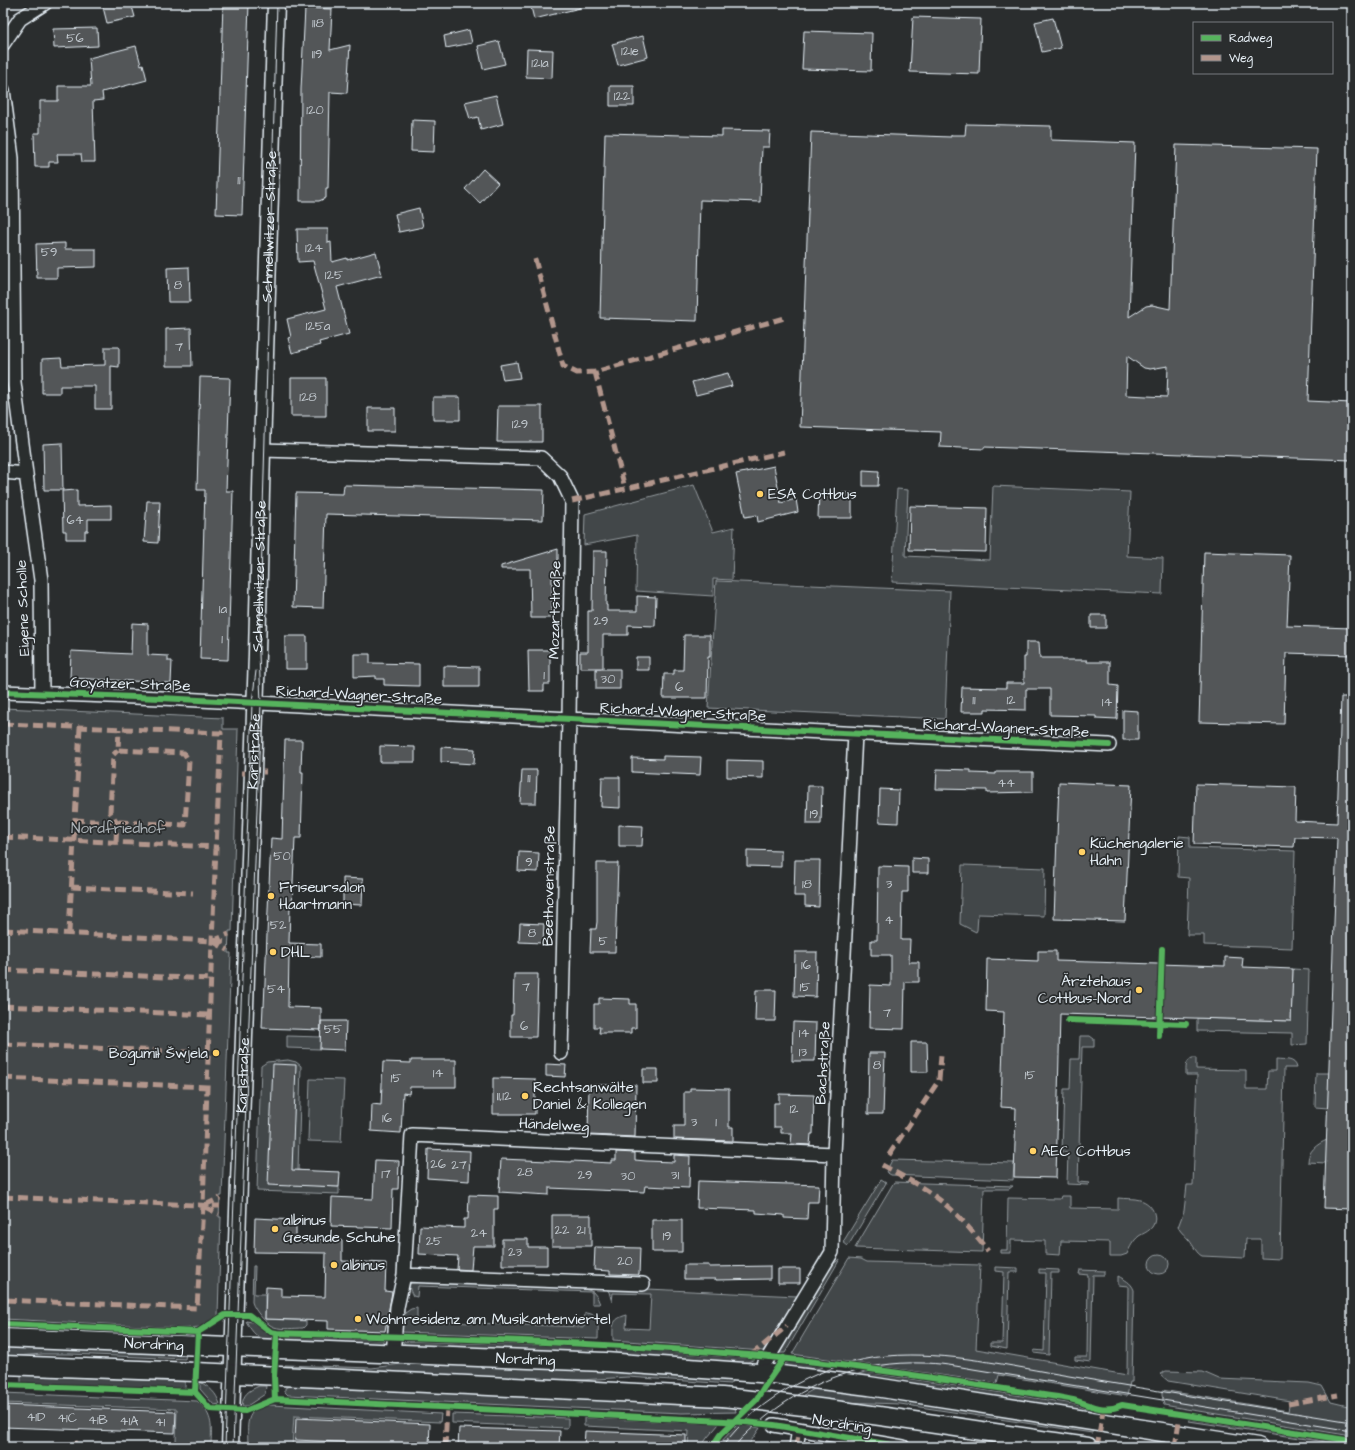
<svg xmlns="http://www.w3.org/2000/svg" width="1355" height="1450" viewBox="0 0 1355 1450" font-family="'Architects Daughter',sans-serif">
<rect width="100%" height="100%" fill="#2a2d2e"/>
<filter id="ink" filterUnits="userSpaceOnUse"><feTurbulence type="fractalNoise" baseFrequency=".025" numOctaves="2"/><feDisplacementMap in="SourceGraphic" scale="8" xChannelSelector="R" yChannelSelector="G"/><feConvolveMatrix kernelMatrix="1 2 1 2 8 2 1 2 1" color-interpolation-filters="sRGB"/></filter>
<g filter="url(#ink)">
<path fill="#424648" stroke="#959ca0" d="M694 485 713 532 734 527 732 580 713 579V596L636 591 637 535 584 545 585 514Z
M993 486 1130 492 1127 556 1163 558 1162 594 892 582 897 489 908 490 905 556 990 560Z
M716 581 950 591 945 719 708 708Z
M3 708 223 718V729H238L232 931H229V934L228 953H231L222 1196H220L219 1217H221L218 1315 201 1327 186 1328 3 1319Z
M1179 836 1190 837V848L1295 851 1292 948 1204 945V935H1187L1189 878 1178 877Z
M962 865 1045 868 1044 916 978 914 977 930 976 932 960 924Z
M1293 969 1309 970 1307 1044 1292 1045V1033L1197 1031V1018L1291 1021Z
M287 1036 321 1037 320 1049 287 1048Z
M1080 1036H1090L1094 1039V1047H1082L1078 1182 1090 1183 1088 1185 1067 1184 1068 1153 1062 1152 1064 1089H1070L1071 1059H1079Z
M1192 1058H1196V1069L1246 1070V1089H1267L1268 1071H1276V1059C1285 1060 1295 1058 1297 1068H1284L1280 1259 1261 1258V1239H1246L1245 1258 1202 1256C1196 1253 1194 1246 1189 1240 1186 1236 1181 1233 1178 1227L1184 1211 1187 1185H1193L1197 1075H1186C1186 1067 1185 1062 1192 1058Z
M288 1060 296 1062 301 1066 298 1170 305 1171 304 1185 339 1187V1194L257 1191 261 1066 267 1062Z
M1316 1073H1329L1328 1108 1315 1107Z
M310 1079 344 1080 341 1142 308 1141Z
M1327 1140 1326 1163 1308 1162C1308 1151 1317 1144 1327 1140Z
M892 1160 1014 1163 1013 1180 891 1175 886 1172Z
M881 1180 886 1183 848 1246 843 1242Z
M894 1182 1013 1186 1009 1189H984L982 1252 855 1248Z
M1061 1196H1070V1208L1118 1209V1198C1125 1199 1134 1198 1140 1200 1152 1203 1159 1217 1152 1227 1148 1232 1144 1233 1139 1236 1133 1241 1130 1247 1127 1254L1121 1256H1110V1242L1061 1241 1060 1255 1045 1254V1241L1011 1240V1253H1000V1250H1007L1008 1198 1060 1199Z
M1149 1264a10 10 0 1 1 20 0a10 10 0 1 1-20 0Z
M849 1258 861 1259 867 1262 980 1265 976 1349 1127 1375 1128 1286 1118 1285V1276C1125 1280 1131 1282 1134 1290L1132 1382H1130L1127 1396 999 1375 997 1383 792 1354Z
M840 1259 785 1353H779L830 1266Z
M253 1266H255L254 1294H265V1319L306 1321V1325L303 1328C294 1328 283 1330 274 1327 267 1325 254 1310 252 1302Z
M996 1267 1018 1268V1272H1009L1007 1349 990 1346V1343H1002L1004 1272 996 1271Z
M1039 1269 1059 1270V1273H1051L1049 1355 1034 1353V1350L1044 1351 1046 1273H1039Z
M1080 1270 1104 1271V1275H1093L1091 1362 1075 1360V1357H1087L1088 1275 1079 1274Z
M413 1279 562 1285 588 1290 593 1292 597 1297 600 1304H592V1292L418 1286 417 1297 413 1296C409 1289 408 1285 413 1279Z
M605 1287 797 1296 763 1351 613 1340C613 1326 611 1319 627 1315L626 1328 649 1329 651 1294 613 1293 612 1302 609 1292Z
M417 1308V1321L584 1327 585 1313C601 1313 598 1328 598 1339L402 1332V1322L405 1313 411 1309Z
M246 1321 252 1322 272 1336 271 1341C257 1338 253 1334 246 1321Z
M287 1337 384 1340 381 1344 377 1346 287 1342Z
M402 1341 595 1347 593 1351 586 1353 406 1346Z
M3 1345 186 1352 185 1359 71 1354H43L3 1357Z
M614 1348 755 1359 748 1362 734 1363 617 1355Z
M792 1362 825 1366 814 1370 783 1367 786 1363Z
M408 1363 606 1370 730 1378 732 1381 730 1384 628 1377 565 1381 285 1370V1365L372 1368Z
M1166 1371 1203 1372 1219 1379 1309 1383 1322 1386 1331 1402 1352 1407V1436L1186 1409 1164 1405 1162 1395V1390L1288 1411 1290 1401 1168 1381 1160 1374Z
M865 1372 1074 1404 1095 1412 852 1376Z
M21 1375 185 1382V1389L183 1390 21 1384Z
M200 1382C211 1388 216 1393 220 1404L214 1405 200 1389Z
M259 1386H266L265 1394 247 1406H242C243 1394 248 1391 259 1386Z
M289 1386 676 1403 735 1408 736 1412 682 1413 288 1395 285 1392V1388Z
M816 1388H823L1093 1429 1092 1433 900 1404 842 1402 798 1398Z
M3 1393 197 1401C212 1414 212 1424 211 1443L176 1442 177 1409 3 1403Z
M270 1405 441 1414 440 1422 294 1416 292 1447H248C248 1425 243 1409 270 1405Z
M452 1414 568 1418V1428L452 1423Z
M584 1418 719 1424 707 1438 701 1447H688L689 1431 584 1426Z
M1189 1419 1352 1445V1446L1189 1421Z
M738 1424 760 1428 747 1447H716Z"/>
<path fill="#535759" stroke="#e8f1f8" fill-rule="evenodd" d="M102 3H131L135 17 107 23Z
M223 3H249L242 215 216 214Z
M530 3H579L580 8 534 19Z
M305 8 332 9 330 50 350 45 347 93 330 92 328 188H326V198L319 201H300L301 89Z
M913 17 981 19 979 74 910 72Z
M1053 18 1061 48 1042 52 1035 22Z
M97 28 98 46 54 48 53 29Z
M469 30 472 43 446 48 444 36Z
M804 31 872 33 871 71 802 69Z
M643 36 648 57 618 65 612 44Z
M499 41 505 64 483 69 478 46Z
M136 46 141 65 143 64 147 80 102 92 103 100 93 101 95 162H82L81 154H57L58 162H49V167H35L34 133H40V101H58V86H91L89 58Z
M527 49 553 50 552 78 526 77Z
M610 86H634V106H610Z
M496 95 503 124 481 130 478 117 470 119 465 102Z
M412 120 435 121 434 152 411 151Z
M966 124 1051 126V140L1135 143 1129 317 1146 306 1152 305 1170 309 1176 145 1317 149 1308 401 1352 403V460L984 447V449L940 447 941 432 800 427 811 132 951 137V135H965ZM1127 356 1144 368 1150 369 1168 366 1167 397 1126 395Z
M722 130 770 131 769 147H762L760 202 700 200 697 321 600 318 605 133 722 136Z
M483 169 498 183 480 203 465 189Z
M419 208 423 227 399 232 395 214Z
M297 229H328V243L331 242 332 262 347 258V260L376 252 382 275 337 287 349 334 319 342 320 345 292 353 288 338 291 337 287 319 326 309 313 261 298 262Z
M65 243V249H96V267L57 268V278H37L36 244Z
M189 267 190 302H168L167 268Z
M191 328 192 366H166V329Z
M105 347H119V367L111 366V409H95V386H60V393H42V359L61 358 62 366 105 365Z
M517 362 520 378 503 380 500 365Z
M728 373 732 386 696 395 692 382Z
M200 377 230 378 226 491H233L228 660 200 659 205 490H197Z
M291 378H326V416H291Z
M433 397H460V420H433Z
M498 406H542V442H497Z
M368 408H395V431H368Z
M62 443 63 490H44L43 444Z
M774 466 781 503 796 499 798 512 758 522 757 515 745 517 736 474Z
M863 470 879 471 878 486H863Z
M344 485 544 490 543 520 326 514 323 608 293 607 296 493 343 494Z
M77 490V506L111 505V519H88V531H85V539H66V531H63L62 491Z
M819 492 852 493V518H818Z
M147 501H160L158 543 144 542Z
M910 506 987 508 986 552 909 550Z
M558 549V576H552V618H531L530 569H501V566Z
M593 551H607L606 605H607V611H637V596L656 597 655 626 628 625V635H603V668H580V652H588V611H592Z
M1204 552 1290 555 1287 626 1352 628V655L1286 653 1284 724 1199 722Z
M1091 615H1106V628H1091Z
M132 623 148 624V655L168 656V661H172L171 683 70 678 71 651 131 654Z
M684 635H710V657H708L707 698H663L664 674H674V670H683Z
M285 636H307V669H285Z
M1026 642H1039L1040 658H1062V660H1087V662H1110V685L1118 686 1117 719 1096 718V716L1050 715V689H1026V710L985 709V712H961L962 687 1006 688V683H1024V657H1026Z
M528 650H550V684H544V691H529Z
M354 654H370V663L419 664V686L384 685V679H376V676L354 677Z
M636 657H649V670H636Z
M444 666 479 667V687H444Z
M596 669H620V689H596Z
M1341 697H1352V1209L1324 1208 1337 838 1295 837 1294 847 1194 844 1196 784 1296 787 1295 821 1337 823Z
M1123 710 1138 711V740H1123Z
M285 740H302L301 772H303L301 838H295L292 906H290L289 943 321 944V957L289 956 288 1007 321 1008V1030L262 1028 263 1006 264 1007 271 838 282 839Z
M380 746 415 747V762H380Z
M441 747 475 749 474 764 441 762Z
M663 756 701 757 700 775 632 772V758L663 759Z
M727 760 763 761V778L727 777Z
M937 769 971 770V773L996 774V772H1033V792L987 793V790L936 789Z
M522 770H537L536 803H520Z
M602 777H620V808L601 807Z
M1059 782 1131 785 1125 921 1054 919Z
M808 786H822L821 824H807Z
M880 789 899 790 898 823 879 822Z
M619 825 643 826 642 846H619Z
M747 850 781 851V867L747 866Z
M519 852 539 853 538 872 518 871Z
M912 858 928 859V873H912Z
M795 860H820L819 907 805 906V896H794Z
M597 863H618L615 952H590L591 929H596L597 922Z
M878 866 908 867V892H902L901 940H910L909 962H919V982H905L904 1029 869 1028 870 985 891 986V955H871V940H877Z
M343 878 363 879 362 905 343 904Z
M520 923 544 924 543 943 519 942Z
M1038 951H1056V961L1225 966V957L1243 958 1242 967 1293 969 1291 1021 1060 1014 1056 1178 1014 1177 1016 1108 1001 1107 1004 1012 986 1011 987 959 1038 961Z
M795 952H817L816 997 794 996Z
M514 974H538L536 1037H511V1015H513Z
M756 990H776L775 1021H755Z
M599 998 630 999V1004H636V1028H631V1033H599L600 1027H594V1004H599Z
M321 1021H346L345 1050 320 1049Z
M793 1022 816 1023 815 1061H792Z
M911 1042H927L928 1072H911Z
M869 1053H885L883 1114H868Z
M411 1060H456V1087H410L409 1094 403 1093 401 1133 371 1131 372 1104 381 1105 383 1062 411 1063Z
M273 1064 296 1065 292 1170 340 1172 339 1187 291 1185V1186L268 1185Z
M546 1064 566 1065 565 1077 546 1076Z
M643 1069H658V1083H643Z
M493 1078 535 1079V1114H493Z
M589 1085H636L635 1137 588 1135Z
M690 1088 729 1089V1127H733V1141L674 1139V1126H684V1092H690Z
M779 1094 814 1095 813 1134H811L810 1145 791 1144 792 1133H781V1127H774V1103H779Z
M428 1149 470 1151 469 1181 427 1178Z
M616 1152 635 1153V1160L646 1161 674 1162V1155L690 1156 689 1188 645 1186 644 1192 549 1188V1195L499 1192 501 1159 572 1162V1161L611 1163V1160H616Z
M375 1160 399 1161 398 1189H393L392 1228 331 1226 332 1197 373 1199Z
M698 1181 819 1185 818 1202H808L807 1219 784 1218V1215L756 1213V1210L697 1208Z
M469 1195 498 1196V1209H494V1246H473L471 1270 457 1269 458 1256 419 1254 420 1226 464 1228V1219H468Z
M552 1215H591V1246H552Z
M255 1218 296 1220V1239L342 1240V1261L386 1263 385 1291 392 1292 385 1331 328 1329V1321L265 1319 266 1287 281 1288V1296L325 1297 326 1253 254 1252Z
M652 1220H682V1252H652Z
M502 1239H528V1247H547V1265H502Z
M595 1247 640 1248 639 1275 610 1274V1271L594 1270Z
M684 1265H709V1267L770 1266V1279L716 1280V1279H684Z
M778 1269H800V1283H778Z
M3 1405 176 1412 175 1433 3 1427Z
M296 1418 430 1424 429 1446 295 1440Z
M459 1428 560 1431 559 1447H458Z
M585 1431 686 1435V1447H584Z"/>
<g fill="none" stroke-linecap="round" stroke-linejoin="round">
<defs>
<path id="minor" d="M3 44 20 19 45 3
M3 90 12 158 14 382 26 474 41 580 42 694
M262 450 541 458 560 476 572 501 569 719 561 1053
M3 472 26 474
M3 692 161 698 842 733 1109 745
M404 1275 643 1284
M393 1354 397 1307 404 1275 412 1135 834 1154
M759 1373 832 1252 834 1154 855 734
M774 1425 903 1447
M796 1447 799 1430"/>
<g id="tertiary">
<path id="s1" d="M230 1447 257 654 262 450 276 3"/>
</g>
<g id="secondary">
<path id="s2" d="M3 1338 605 1362 773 1374 869 1386 1258 1447"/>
<path d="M3 1365 195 1372 722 1397C845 1409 966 1429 1088 1447"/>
</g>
</defs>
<use href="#minor" stroke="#e8f1f8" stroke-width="16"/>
<use href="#tertiary" stroke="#e8f1f8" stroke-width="19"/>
<use href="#secondary" stroke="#e8f1f8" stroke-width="21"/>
<use href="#minor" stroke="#2a2d2e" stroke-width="13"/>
<use href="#tertiary" stroke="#2a2d2e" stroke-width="16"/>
<use href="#secondary" stroke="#2a2d2e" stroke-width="18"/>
<path stroke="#e8f1f8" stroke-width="1" d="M225 1447 252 703 256 671
M233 1447 261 703 259 654 277 3
M722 1447C759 1396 825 1362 887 1356 948 1351 1009 1366 1069 1376 1163 1392 1257 1407 1352 1422
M734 1447C743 1435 756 1425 767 1416 811 1380 866 1361 922 1363 939 1363 956 1366 973 1369L1352 1431"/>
<path stroke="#b2968c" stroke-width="5" stroke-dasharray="10 5" stroke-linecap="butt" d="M535 259 563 366 577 373 595 372 788 317
M595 372 625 488
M572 501 784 452
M3 724 221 733 212 941 203 1206 197 1308 3 1300
M263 772H266
M241 773H245
M74 820 185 825 189 761 184 753 118 750 119 729
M3 837 216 847
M116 842 117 822 110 812 113 755 118 750
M71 887 193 893
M3 930 212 941 228 950
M69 932 80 727
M212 941 229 934
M214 941 229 942
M3 970 211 979
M3 1006 209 1015
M3 1044 208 1053
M3 1078 207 1087
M889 1155 939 1080 941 1055
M882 1165C904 1177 927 1189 946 1205 962 1218 975 1235 988 1251
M3 1197 220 1206
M205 1205 220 1198
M205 1207 219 1214
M751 1355 787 1326
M1288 1404 1338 1395
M75 1441 76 1447
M445 1447 447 1407
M796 1447 799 1430
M1097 1447 1103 1410
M1175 1447 1180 1415"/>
<defs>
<path id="cycleway" d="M3 692 161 698 842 733 1109 745
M1068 1020 1186 1024
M1159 1036 1162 949
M3 1324 198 1332 225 1315H249L271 1332 277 1333C434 1338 592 1341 749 1355 853 1364 955 1382 1058 1397 1064 1398 1071 1399 1077 1401 1093 1406 1105 1413 1122 1405L1352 1441
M3 1385 195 1392 210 1409 245 1411 275 1399 745 1422 774 1425 903 1447
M195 1392 198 1332
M275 1399 274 1376 277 1333
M712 1447 720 1435 756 1400 764 1387 784 1358"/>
</defs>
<use href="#cycleway" stroke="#2a2d2e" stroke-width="8"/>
<use href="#cycleway" stroke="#56b35d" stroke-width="6"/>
</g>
</g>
<g fill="#ffd166" stroke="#2a2d2e" stroke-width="1.5">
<circle cx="760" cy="494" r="4"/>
<circle cx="1082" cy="852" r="4"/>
<circle cx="271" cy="896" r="4"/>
<circle cx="273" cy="952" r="4"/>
<circle cx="1139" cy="990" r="4"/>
<circle cx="216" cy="1053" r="4"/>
<circle cx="525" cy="1096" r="4"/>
<circle cx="1033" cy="1151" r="4"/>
<circle cx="275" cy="1229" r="4"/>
<circle cx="334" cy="1265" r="4"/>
<circle cx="358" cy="1319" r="4"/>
</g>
<g text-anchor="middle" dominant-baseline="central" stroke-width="3.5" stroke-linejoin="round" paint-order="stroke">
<g font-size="13" fill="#c3cad0">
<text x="318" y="23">118</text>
<text x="75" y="38">56</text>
<text x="630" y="51">121e</text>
<text x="317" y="54">119</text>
<text x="540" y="63">121a</text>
<text x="622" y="96">122</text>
<text x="315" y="110">120</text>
<text x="239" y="180">11</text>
<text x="314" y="248">124</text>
<text x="49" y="252">59</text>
<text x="334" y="275">125</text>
<text x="178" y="285">8</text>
<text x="318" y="326">125a</text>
<text x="179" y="347">7</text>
<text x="308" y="397">128</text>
<text x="520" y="424">129</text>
<text x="75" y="520">64</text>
<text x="223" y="609">1a</text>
<text x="601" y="621">29</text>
<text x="222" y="639">1</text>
<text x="544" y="675">1</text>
<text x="608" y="679">30</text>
<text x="679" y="687">6</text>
<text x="974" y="700">11</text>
<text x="1011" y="700">12</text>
<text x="1107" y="702">14</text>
<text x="529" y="778">11</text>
<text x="1006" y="783">44</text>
<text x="814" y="814">19</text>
<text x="282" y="856">50</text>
<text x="529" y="862">9</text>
<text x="807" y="884">18</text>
<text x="889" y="884">3</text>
<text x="889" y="920">4</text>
<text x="278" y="925">52</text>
<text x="532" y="933">8</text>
<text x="603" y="941">5</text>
<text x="806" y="965">16</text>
<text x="526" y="987">7</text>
<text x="805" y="987">15</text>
<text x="276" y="989">54</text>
<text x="887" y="1013">7</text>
<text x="524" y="1026">6</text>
<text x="333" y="1029">55</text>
<text x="804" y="1033">14</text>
<text x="803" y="1052">13</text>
<text x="877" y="1065">8</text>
<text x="438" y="1073">14</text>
<text x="1030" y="1075">15</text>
<text x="396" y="1078">15</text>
<text x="504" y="1096">11,12</text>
<text x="794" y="1109">12</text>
<text x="387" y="1118">16</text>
<text x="694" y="1122">3</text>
<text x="716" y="1122">1</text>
<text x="438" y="1164">26</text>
<text x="459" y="1165">27</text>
<text x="525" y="1172">28</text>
<text x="386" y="1174">17</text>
<text x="585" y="1175">29</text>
<text x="675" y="1175">31</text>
<text x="628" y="1176">30</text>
<text x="562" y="1230">22</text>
<text x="581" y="1230">21</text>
<text x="479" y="1233">24</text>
<text x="667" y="1236">19</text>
<text x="434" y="1241">25</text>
<text x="515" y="1252">23</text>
<text x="625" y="1261">20</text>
<text x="36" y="1417">41D</text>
<text x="67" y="1418">41C</text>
<text x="98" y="1420">41B</text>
<text x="129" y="1421">41A</text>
<text x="160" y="1422">41</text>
</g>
<g font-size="15" fill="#e8f1f8" stroke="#2a2d2e">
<text stroke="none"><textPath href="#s1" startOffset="1221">Schmellwitzer Straße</textPath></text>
<text stroke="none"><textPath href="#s1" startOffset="871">Schmellwitzer Straße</textPath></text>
<text transform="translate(23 608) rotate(-92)">Eigene Scholle</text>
<text transform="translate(555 610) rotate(-89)">Mozartstraße</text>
<text transform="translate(130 684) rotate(2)">Goyatzer Straße</text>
<text transform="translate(359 695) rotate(3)">Richard-Wagner-Straße</text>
<text transform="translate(683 712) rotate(3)">Richard-Wagner-Straße</text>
<text transform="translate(1006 728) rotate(3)">Richard-Wagner-Straße</text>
<text stroke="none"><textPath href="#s1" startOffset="696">Karlstraße</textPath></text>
<text transform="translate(549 886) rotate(-89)">Beethovenstraße</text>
<text transform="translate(823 1063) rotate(-87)">Bachstraße</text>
<text stroke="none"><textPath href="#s1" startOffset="372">Karlstraße</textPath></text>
<text transform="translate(554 1125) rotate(3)">Händelweg</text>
<text stroke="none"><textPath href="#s2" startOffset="151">Nordring</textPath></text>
<text stroke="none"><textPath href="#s2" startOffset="523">Nordring</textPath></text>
<text transform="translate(842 1424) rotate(9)">Nordring</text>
</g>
<g font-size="15" fill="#e8f1f8" stroke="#2a2d2e" text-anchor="start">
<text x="768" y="494">ESA Cottbus</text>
<text x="1090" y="843">Küchengalerie<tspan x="1090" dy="17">Hahn</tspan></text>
<text x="279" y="887">Friseursalon<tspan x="279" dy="17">Haartmann</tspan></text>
<text x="281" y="952">DHL</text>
<text x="1131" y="981" text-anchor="end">Ärztehaus<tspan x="1131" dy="17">Cottbus-Nord</tspan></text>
<text x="208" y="1053" text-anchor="end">Bogumił Šwjela</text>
<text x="533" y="1087">Rechtsanwälte<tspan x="533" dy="17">Daniel &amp; Kollegen</tspan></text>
<text x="1041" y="1151">AEC Cottbus</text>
<text x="283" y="1220">albinus<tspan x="283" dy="17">Gesunde Schuhe</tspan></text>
<text x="342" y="1265">albinus</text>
<text x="366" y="1319">Wohnresidenz am Musikantenviertel</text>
</g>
<g font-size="15" fill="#aeb5ba" stroke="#2a2d2e">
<text x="118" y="828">Nordfriedhof</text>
</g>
</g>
<rect width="1355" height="1450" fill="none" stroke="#2a2d2e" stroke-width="16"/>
<rect x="8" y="8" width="1339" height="1434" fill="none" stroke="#e8f1f8" stroke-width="1.5" filter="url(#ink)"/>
<rect x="1193" y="22" width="140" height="52" fill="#2a2d2e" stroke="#767b7f"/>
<rect x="1201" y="35" width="20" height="6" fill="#56b35d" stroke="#767b7f"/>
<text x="1229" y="42" font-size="12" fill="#e8f1f8">Radweg</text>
<rect x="1201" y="55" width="20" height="6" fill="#b2968c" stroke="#767b7f"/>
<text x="1229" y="62" font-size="12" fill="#e8f1f8">Weg</text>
</svg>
